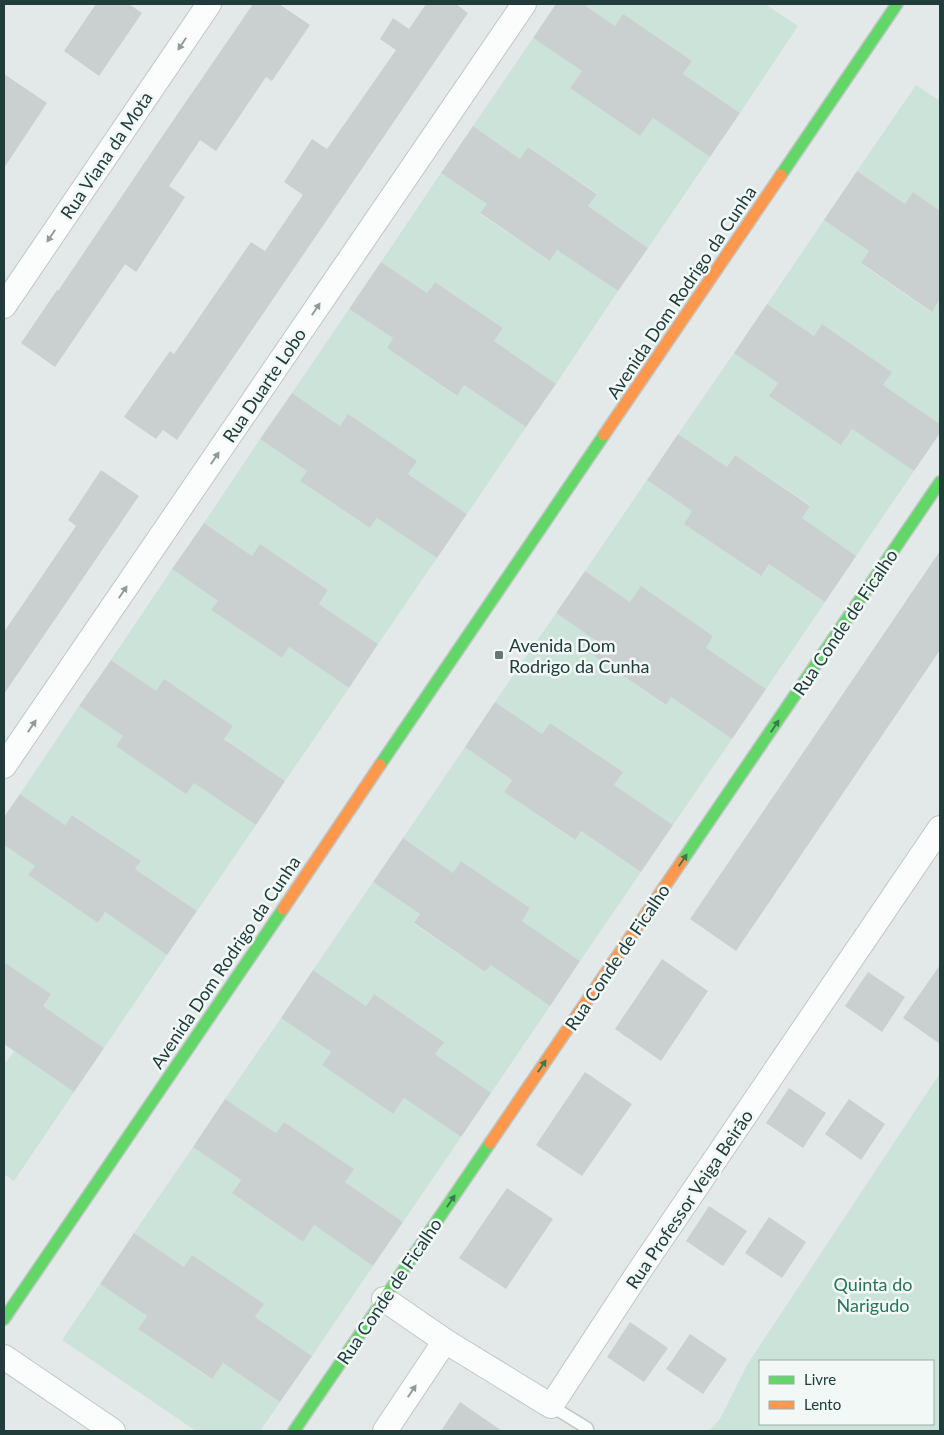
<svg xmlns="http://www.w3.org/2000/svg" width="944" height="1435" viewBox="0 0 944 1435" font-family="Lato,sans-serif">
<rect width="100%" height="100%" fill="#e3e9e8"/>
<path fill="#cbe3d9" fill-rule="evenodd" d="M583 4H765L798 26 740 113 683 74 692 61 615 26Z
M533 38 582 71 570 88 640 136 653 118 710 157 648 248 588 206 597 193 528 147 520 159 473 126Z
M916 85 940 101V211L913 193 905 204 857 171Z
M441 173 487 204 480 214 550 261 557 250 618 291 556 384 494 341 503 328 435 282 427 293 381 262Z
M824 220 869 251 861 264 931 312 940 299V424L883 385 891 371 822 324 814 336 767 304Z
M349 309 393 338 387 348 456 396 464 385 526 427 467 514 408 474 416 461 348 415 340 426 292 393Z
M734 353 778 383 769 396 852 429 914 471 856 556 801 518 810 505 735 455 727 467 678 434Z
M260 439 307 471 300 481 370 528 377 518 437 558 378 644 319 604 328 590 260 544 252 556 204 523Z
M647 480 692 511 684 524 760 576 769 564 825 602 766 689 705 648 713 636 641 587 630 602 585 571Z
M172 569 218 601 212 611 282 658 289 647 349 688 285 781 111 660Z
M556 613 601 644 594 656 665 705 671 697 732 739 673 825 614 785 622 772 550 723 542 734 495 702Z
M79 706 123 736 117 746 194 783 256 825 197 911 135 869 140 861 73 815 65 825 20 794Z
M465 747 512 779 504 792 574 840 581 831 641 872 580 961 522 921 530 908 461 861 453 873 403 838Z
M4 845 35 866 28 875 98 923 105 912 167 955 104 1048 43 1006 51 994 4 962Z
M373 882 420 914 414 924 485 972 491 965 550 1006 491 1093 435 1054 443 1041 374 994 366 1006 313 970Z
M281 1018 331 1052 322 1065 393 1114 404 1098 461 1137 403 1222 345 1182 353 1169 284 1122 276 1133 225 1099Z
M14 1051 74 1092 14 1181 4 1174V1061L6 1062Z
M940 1073V1431H709L720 1419 747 1365ZM933 1361V1424H760V1361Z
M193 1147 241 1180 232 1193 303 1242 314 1225 373 1266 312 1356 255 1317 263 1305 192 1256 184 1267 134 1233Z
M100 1284 147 1316 138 1329 211 1379 223 1363 280 1402 260 1431H196L62 1340Z"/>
<path fill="#cad0cf" d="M96 4H129L142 13 99 76 64 51Z
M253 4H279L310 25 272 81 266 77 216 151 200 140 169 186 185 197 136 272 125 264 55 367 21 343 57 290 58 291 159 141Z
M426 4H456L468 13 177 440 163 430 156 439 124 417 170 351 174 354 251 242 265 251 303 195 284 182 312 139 327 149 396 50 380 39 393 18 409 29Z
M556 4H583L615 26 623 14 692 61 683 74 740 113 710 157 653 118 640 136 570 88 582 71 533 38Z
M4 74 47 103 4 168Z
M473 126 520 159 528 147 597 194 588 206 648 248 618 291 557 250 550 261 480 213 487 204 441 173Z
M857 171 905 204 913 192 940 211V299L932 312 861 263 869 251 824 220Z
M381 262 427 293 435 282 503 328 494 341 556 384 526 427 464 385 457 396 387 348 393 338 349 309Z
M767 304 814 336 822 324 892 372 883 385 940 424V433L914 471 852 429 841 445 769 396 778 383 734 353Z
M292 393 340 426 348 414 417 461 408 474 467 514 437 558 377 518 370 528 300 481 307 471 260 439Z
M678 434 727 467 735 455 810 506 802 518 856 556 825 602 769 564 761 576 684 524 692 511 647 480Z
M101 470 139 496 4 694V632L76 526 68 520Z
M204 523 252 556 260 544 328 590 319 604 378 644 349 688 289 647 282 658 211 610 218 601 172 569Z
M940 551V650L736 951 690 919Z
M585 571 630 602 641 586 713 636 706 648 766 689 732 739 671 697 666 705 594 656 601 644 556 613Z
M111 660 156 691 164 679 233 726 224 739 285 781 256 825 194 783 186 794 116 746 123 736 79 706Z
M495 702 542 734 550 723 623 772 614 785 673 825 641 872 581 831 575 840 504 792 512 780 465 747Z
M20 794 65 825 72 815 141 861 135 869 197 911 167 955 105 912 98 923 28 875 35 866 4 845V817Z
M403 838 453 873 461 861 530 908 522 921 580 961 550 1006 491 965 485 972 414 923 420 914 373 882Z
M662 959 708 991 661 1061 615 1029Z
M4 962 51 994 43 1006 104 1048 74 1092 4 1044Z
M940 965V1044L903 1018Z
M313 970 366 1006 374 994 444 1042 435 1054 491 1093 461 1137 404 1098 393 1114 322 1065 331 1052 281 1018Z
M868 972 905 997 882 1032 845 1006Z
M585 1072 632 1104 582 1176 536 1145Z
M789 1088 826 1113 803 1148 766 1123Z
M225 1099 276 1133 284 1122 354 1169 345 1182 403 1222 373 1266 314 1225 303 1242 232 1193 241 1180 193 1147Z
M849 1099 885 1124 861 1160 825 1134Z
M507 1188 553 1219 506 1289 459 1258Z
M709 1206 747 1231 723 1266 686 1241Z
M769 1217 806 1242 782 1278 745 1253Z
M134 1233 184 1267 192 1255 264 1304 255 1317 312 1356 280 1402 223 1363 212 1379 138 1329 147 1316 100 1284Z
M630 1322 668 1348 644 1382 607 1357Z
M690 1334 727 1359 703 1394 666 1369Z
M460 1402 502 1431H441Z"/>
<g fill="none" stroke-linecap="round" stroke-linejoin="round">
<defs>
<path id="lane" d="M551 1406 587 1428 588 1431"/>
<path id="street" d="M4 306 209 4
M4 766 524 4
M384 1299 445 1341 551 1406 642 1267 940 828
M4 1357 113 1431
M385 1431 445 1341"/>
<path id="fast" d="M781 175 897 4
M380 765 604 435
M682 861 940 482
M4 1319 283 909
M294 1431 490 1143"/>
<path id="slow" d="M604 435 781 175
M283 909 380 765
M490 1143 682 861"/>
</defs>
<use href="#lane" stroke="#c0c6c5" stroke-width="14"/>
<use href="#street" stroke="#c0c6c5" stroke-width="26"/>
<use href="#fast" stroke="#bec7c5" stroke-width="14"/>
<use href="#slow" stroke="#bec7c5" stroke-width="14"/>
<use href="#lane" stroke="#fbfcfc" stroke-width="11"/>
<use href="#street" stroke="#fbfcfc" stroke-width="24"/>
<use href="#fast" stroke="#63d668" stroke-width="11"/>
<use href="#slow" stroke="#ff974d" stroke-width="11"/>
</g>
<defs><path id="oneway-solid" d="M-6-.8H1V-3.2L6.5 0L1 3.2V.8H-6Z" transform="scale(1.25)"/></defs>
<g fill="#8e9c9c">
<use href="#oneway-solid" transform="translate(182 44) rotate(124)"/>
<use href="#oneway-solid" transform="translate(51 236) rotate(124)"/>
<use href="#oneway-solid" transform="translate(316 309) rotate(-56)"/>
<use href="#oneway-solid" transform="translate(215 458) rotate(-56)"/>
<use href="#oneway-solid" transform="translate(123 592) rotate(-56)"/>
<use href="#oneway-solid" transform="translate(32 726) rotate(-56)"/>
<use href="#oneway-solid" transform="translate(412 1391) rotate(-56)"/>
</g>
<g fill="#3b7a4e">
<use href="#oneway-solid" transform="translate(775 726) rotate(-56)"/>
<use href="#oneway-solid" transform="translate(683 860) rotate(-56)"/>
<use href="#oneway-solid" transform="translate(542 1066) rotate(-56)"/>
<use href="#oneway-solid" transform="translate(451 1201) rotate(-56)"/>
</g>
<rect fill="#647978" stroke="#f1f8f6" stroke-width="2" x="494" y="650" width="10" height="10" rx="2.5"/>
<g text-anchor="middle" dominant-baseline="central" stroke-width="5" stroke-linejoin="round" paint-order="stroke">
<g font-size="18" fill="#203d3c" stroke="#f1f8f6">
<text transform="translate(106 155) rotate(-56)">Rua Viana da Mota</text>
<text transform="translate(681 292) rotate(-56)">Avenida Dom Rodrigo da Cunha</text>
<text transform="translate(264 385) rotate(-56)">Rua Duarte Lobo</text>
<text transform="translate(845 622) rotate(-56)">Rua Conde de Ficalho</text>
<text transform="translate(617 957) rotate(-56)">Rua Conde de Ficalho</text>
<text transform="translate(225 962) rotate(-56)">Avenida Dom Rodrigo da Cunha</text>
<text transform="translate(689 1199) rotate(-56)">Rua Professor Veiga Beirão</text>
<text transform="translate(389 1291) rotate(-56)">Rua Conde de Ficalho</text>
</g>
<g font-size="18" fill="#203d3c" stroke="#f1f8f6" text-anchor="start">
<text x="509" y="645">Avenida Dom<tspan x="509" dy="21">Rodrigo da Cunha</tspan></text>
</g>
<g font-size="18" fill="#29755a" stroke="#f1f8f6">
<text x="873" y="1284">Quinta do<tspan x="873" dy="21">Narigudo</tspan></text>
</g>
</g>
<rect width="944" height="1435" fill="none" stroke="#203d3c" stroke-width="10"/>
<rect x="759" y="1360" width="175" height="65" fill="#f1f8f6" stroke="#9dadac"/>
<rect x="769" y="1376" width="25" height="8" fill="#63d668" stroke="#9dadac"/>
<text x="804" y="1385" font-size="15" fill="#203d3c">Livre</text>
<rect x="769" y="1401" width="25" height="8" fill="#ff974d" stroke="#9dadac"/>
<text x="804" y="1410" font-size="15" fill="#203d3c">Lento</text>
</svg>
